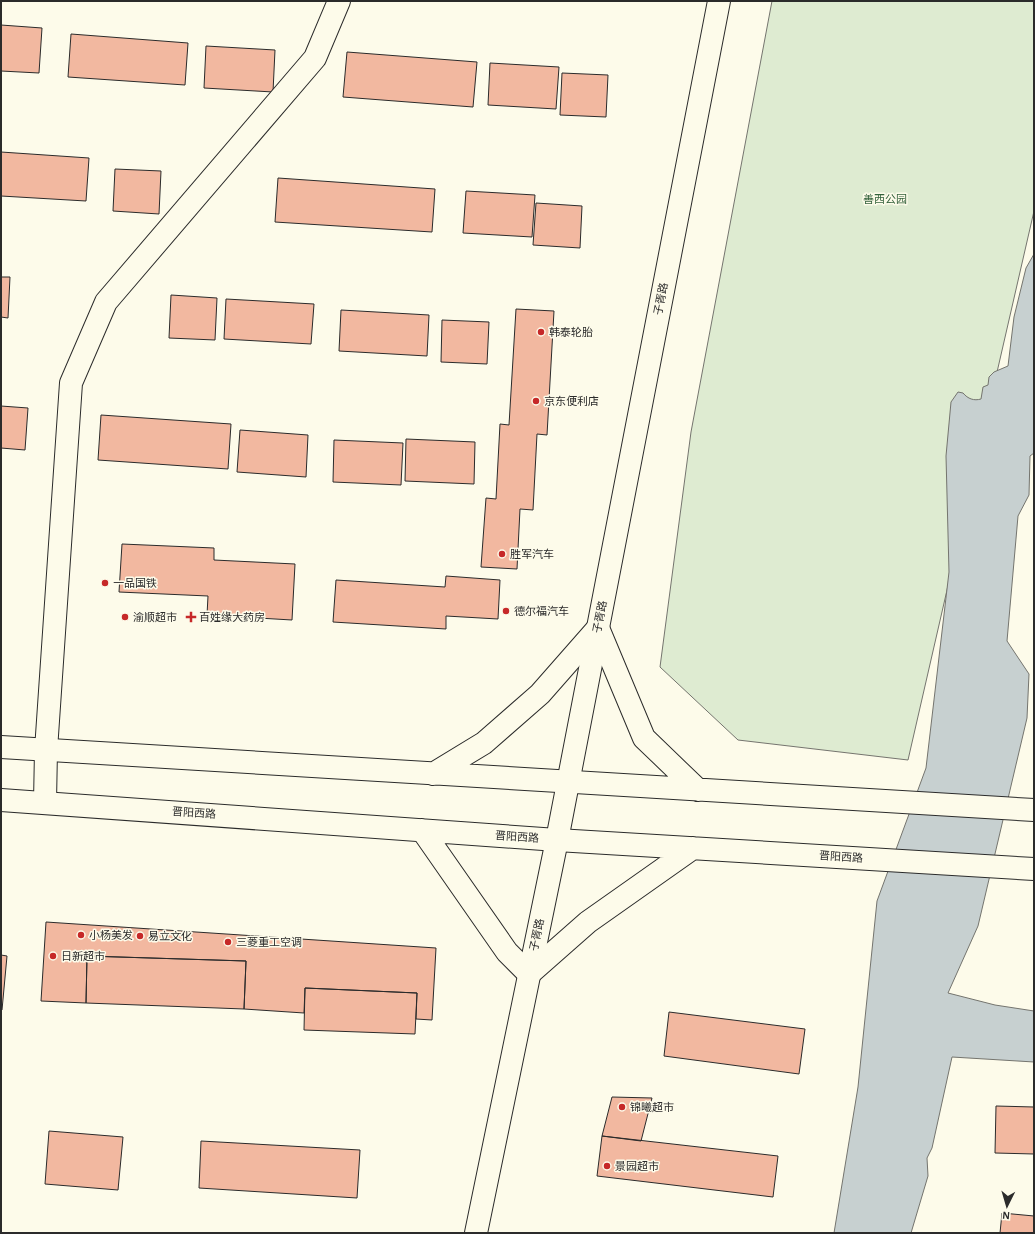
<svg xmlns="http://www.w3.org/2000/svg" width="1035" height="1234" viewBox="0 0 1035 1234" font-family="'Alegreya Sans','Noto Sans SC',sans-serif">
<rect width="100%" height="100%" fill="#fdfbea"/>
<path fill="#deebd1" stroke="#74746e" d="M772 1H1034V211L908 760 738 740 660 667 691 432Z"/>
<path fill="#c7d0d0" stroke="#74746e" d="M1034 254V453L1030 456 1029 495 1018 516 1007 641 1029 674 1027 718 978 926 948 993 995 1005 1034 1011V1062L952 1057 932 1148 927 1158 928 1176 911 1233H834L858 1087 877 901 926 768 949 572 946 456 951 402 958 392 963 393C968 399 974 401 981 399L983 387 988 385 989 377 994 372 1008 366 1014 317 1026 268Z"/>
<path fill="#f2b8a0" stroke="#2b2b2b" d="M1 25 42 28 39 73 1 71Z
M71 34 188 43 185 85 68 77Z
M206 46 275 50 273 92 204 88Z
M347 52 477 62 473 107 343 97Z
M490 63 559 67 556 109 488 105Z
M562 73 608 75 606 117 560 115Z
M1 152 89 158 86 201 1 196Z
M115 169 161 171 159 214 113 211Z
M278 178 435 189 432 232 275 222Z
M466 191 535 195 532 237 463 233Z
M536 203 582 206 580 248 533 245Z
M1 277H10L8 318 1 317Z
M171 295 217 298 215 340 169 338Z
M226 299 314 304 311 344 224 339Z
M516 309 554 311 547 435 537 434 533 510 520 509 517 569 481 567 486 498 496 499 500 424 509 425Z
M341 310 429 315 427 356 339 351Z
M442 320 489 322 487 364 441 362Z
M1 406 28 408 25 450 1 448Z
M101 415 231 424 228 469 98 460Z
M240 430 308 435 306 477 237 472Z
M406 439 475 442 474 484 405 481Z
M334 440 403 443 401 485 333 482Z
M122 544 214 548V560L295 564 292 620 207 615 208 596 119 592Z
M446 576 500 580 498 619 446 616V629L333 622 336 580 445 587Z
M46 922 436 948 432 1020 416 1019 417 993 305 988 304 1013 244 1009 246 961 87 956 86 1003 41 1001Z
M1 955 7 956 2 1010H1Z
M87 956 246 961 244 1009 86 1003Z
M305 988 417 993 415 1034 304 1030Z
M669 1012 805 1029 799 1074 664 1056Z
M612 1097 652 1098 641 1141 602 1136Z
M996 1106 1034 1107V1154L995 1153Z
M49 1131 123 1137 118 1190 45 1184Z
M602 1136 778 1156 773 1197 597 1176Z
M201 1141 360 1150 357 1198 199 1188Z
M1002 1213 1034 1216V1233H1000Z"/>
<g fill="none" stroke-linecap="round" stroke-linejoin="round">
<defs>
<path id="minor" d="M45 802 46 750 71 383 106 302 315 58 339 1
M476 1233 557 840 719 1"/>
<path id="major" d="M1 747 1034 810
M433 774 484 743 540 694 598 628 644 738 698 790
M1 800 557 840 1034 869
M422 830 507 952 529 974 588 922 693 848"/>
</defs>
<use href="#minor" stroke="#2b2b2b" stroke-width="24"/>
<use href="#major" stroke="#2b2b2b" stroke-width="24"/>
<use href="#minor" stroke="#fdfbea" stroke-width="22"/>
<use href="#major" stroke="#fdfbea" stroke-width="22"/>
</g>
<g fill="#c62828" stroke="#fdfbea" stroke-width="1.5">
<circle cx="541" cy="332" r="4"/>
<circle cx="536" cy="401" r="4"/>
<circle cx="502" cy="554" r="4"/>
<circle cx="105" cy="583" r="4"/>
<circle cx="506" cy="611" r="4"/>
<circle cx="125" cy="617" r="4"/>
<path d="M189 611h4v4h4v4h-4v4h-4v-4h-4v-4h4z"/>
<circle cx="81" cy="935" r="4"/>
<circle cx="140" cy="936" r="4"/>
<circle cx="228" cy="942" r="4"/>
<circle cx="53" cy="956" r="4"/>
<circle cx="622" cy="1107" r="4"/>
<circle cx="607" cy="1166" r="4"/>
</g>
<g text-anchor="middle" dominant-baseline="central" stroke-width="3" stroke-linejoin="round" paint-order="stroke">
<g font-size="11" fill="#34623c" stroke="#fdfbea">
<text x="885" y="199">善西公园</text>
</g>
<g font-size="11" fill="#2b2b2b" stroke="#fdfbea">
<text transform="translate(661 299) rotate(-79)">子胥路</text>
<text transform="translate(600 617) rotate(-79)">子胥路</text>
<text transform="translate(194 813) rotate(4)">晋阳西路</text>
<text transform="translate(517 837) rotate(4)">晋阳西路</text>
<text transform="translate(841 857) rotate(4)">晋阳西路</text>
<text transform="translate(537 935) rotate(-78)">子胥路</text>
</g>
<g font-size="11" fill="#2b2b2b" stroke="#fdfbea" text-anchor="start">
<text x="549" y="332">韩泰轮胎</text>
<text x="544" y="401">京东便利店</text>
<text x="510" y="554">胜军汽车</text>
<text x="113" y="583">一品国铁</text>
<text x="514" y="611">德尔福汽车</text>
<text x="133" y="617">渝顺超市</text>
<text x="199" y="617">百姓缘大药房</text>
<text x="89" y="935">小杨美发</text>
<text x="148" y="936">易立文化</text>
<text x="236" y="942">三菱重工空调</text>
<text x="61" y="956">日新超市</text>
<text x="630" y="1107">锦曦超市</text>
<text x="615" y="1166">景园超市</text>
</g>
</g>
<rect width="1035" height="1234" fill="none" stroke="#2b2b2b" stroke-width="4"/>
<g transform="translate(1007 1206) rotate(185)" stroke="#fdfbea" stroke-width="3" paint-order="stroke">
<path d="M0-3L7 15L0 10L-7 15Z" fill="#2b2b2b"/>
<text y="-6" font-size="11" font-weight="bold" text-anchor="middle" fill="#2b2b2b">N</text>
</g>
</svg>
